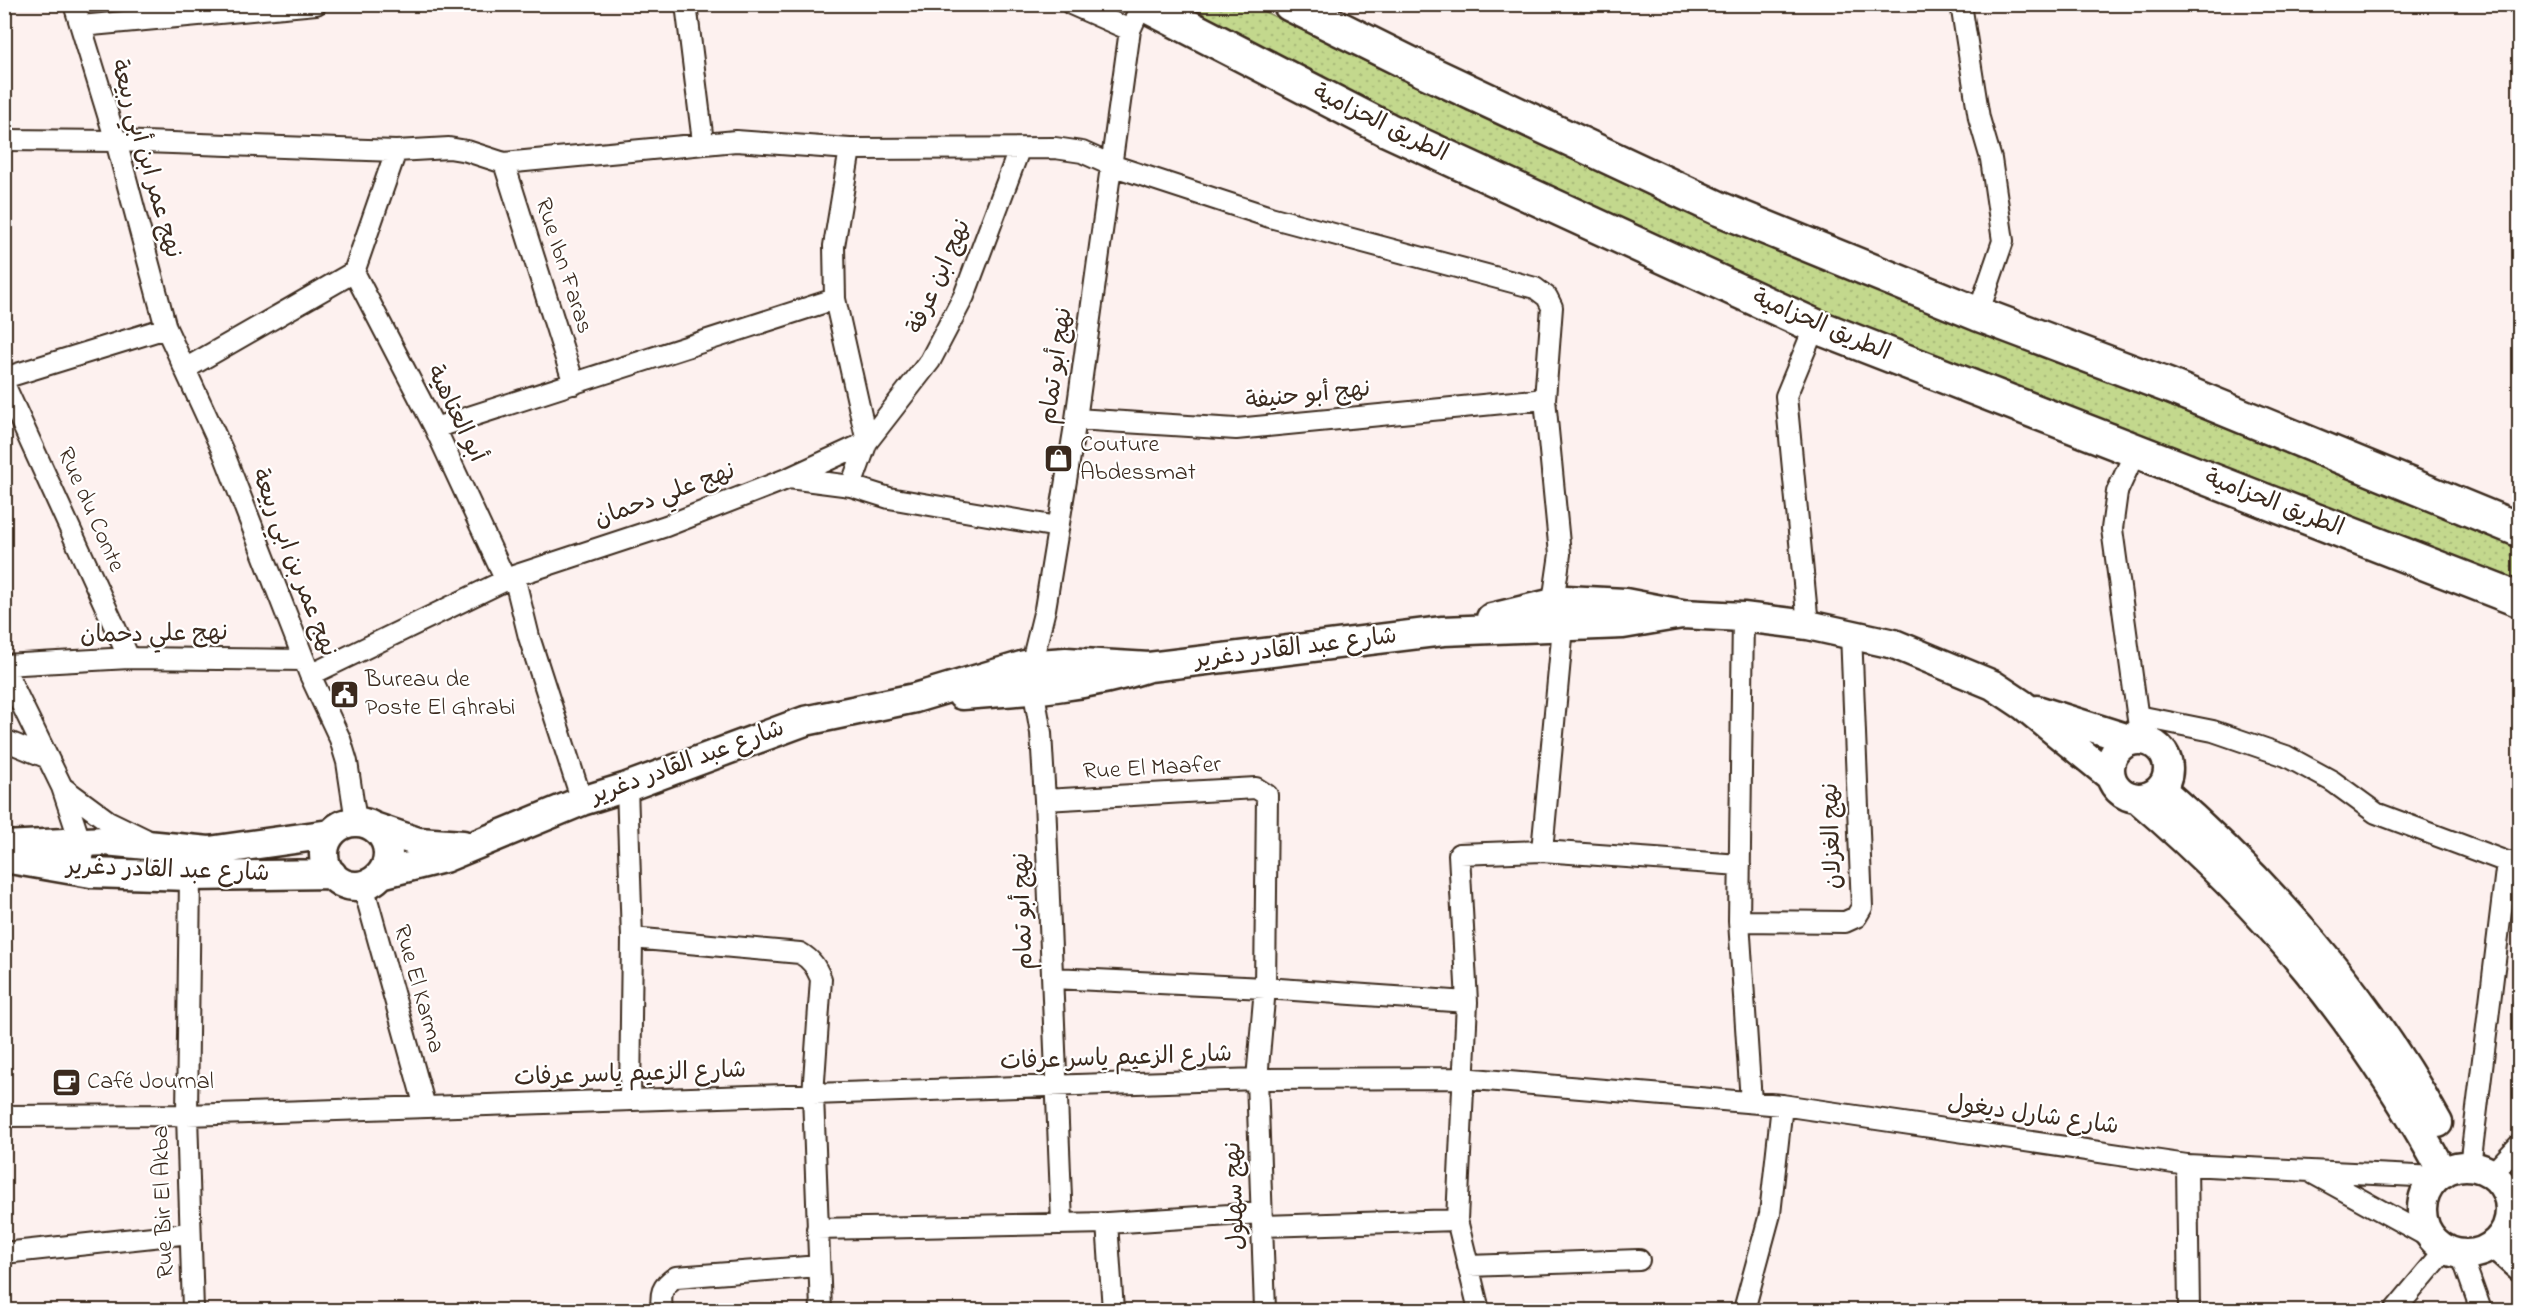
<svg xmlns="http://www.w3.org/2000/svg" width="2524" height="1315" viewBox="0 0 2524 1315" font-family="'Indie Flower','Playpen Sans Arabic',sans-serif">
<defs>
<pattern id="grass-dots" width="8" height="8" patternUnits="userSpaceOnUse" patternTransform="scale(1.5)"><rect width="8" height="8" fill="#c3d88d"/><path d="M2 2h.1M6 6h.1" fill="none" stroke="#a8ba79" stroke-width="1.8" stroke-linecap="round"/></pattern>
</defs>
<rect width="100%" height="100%" fill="#fdf1ef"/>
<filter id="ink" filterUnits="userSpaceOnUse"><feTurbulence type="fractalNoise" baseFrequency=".0167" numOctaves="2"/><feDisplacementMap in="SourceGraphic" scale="12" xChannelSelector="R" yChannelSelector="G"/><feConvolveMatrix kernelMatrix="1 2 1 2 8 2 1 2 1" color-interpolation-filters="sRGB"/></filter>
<g filter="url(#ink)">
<path fill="url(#grass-dots)" stroke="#7f8156" stroke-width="1.5" d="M1179 5H1251L1411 84 1713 224 2519 545V590C2246 481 1971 376 1702 258 1524 180 1351 93 1179 5Z"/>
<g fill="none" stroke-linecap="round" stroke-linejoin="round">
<defs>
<path id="minor" d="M74 4 116 141 166 328 224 454 310 675 340 739 347 762 356 821
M686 4 703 142
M1071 4 1130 30
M1961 4 1979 118 1991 159 2003 241 1978 314
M81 26 316 4
M4 140 116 141 396 151 449 148 467 151 504 163 736 141 850 149 1055 148 1082 152 1111 165 1270 217 1535 288 1547 297 1552 307 1545 399 1560 554 1553 602 1556 616 1563 627 1542 851
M850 149 834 246 835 299 867 442
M504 163 574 384
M354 272 435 428 506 581
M185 369 354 272 396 151
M4 378 166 328
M4 384 129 658
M1076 419 1236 429 1545 399
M435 428 835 299
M2136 450 2117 492 2112 529 2139 727
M789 478 867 442
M851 486 867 442 930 361 964 296 1019 150
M514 576 529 637 582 801
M1743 617 1739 921 1751 1102
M1808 625 1786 396 1815 326
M4 665 129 658 304 660
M4 668 62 787 84 853
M310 675 514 576 666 526 789 478 851 486 889 498 1058 527
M2138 716 2213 731 2286 756 2332 781 2376 813 2507 862H2520
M4 740 48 758
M62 787 108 821 145 839
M627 787 632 938 630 1099
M1045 800 1256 788 1267 795 1265 988 1257 1079 1265 1310
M190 876 187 1115 193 1310
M363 885 425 1107
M1739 921 1845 922 1856 917 1862 907 1851 633
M632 938 800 953C812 960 816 967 821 979L813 1095 821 1310
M1053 978 1265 988 1467 1002 1457 1220 1479 1310
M1467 1002 1459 854 1542 851 1740 865
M4 1116 187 1115 1257 1079 1462 1078 1782 1105 2187 1165 2437 1177
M2187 1165 2189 1310
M2470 1166 2507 862
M2314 1174 2436 1241
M2492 1174 2520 1144
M1062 1223 1045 800 1041 733 1030 670 1045 609 1076 419 1130 30 1142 4
M1107 1223 1113 1310
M1262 1226 1457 1220
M817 1229 1107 1223 1261 1213
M4 1253 190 1233
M2461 1254 2481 1310
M1468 1266 1639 1260
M662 1310C660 1294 661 1286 676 1277L819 1266
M1744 1310 1770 1214 1782 1105
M2395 1310 2446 1249"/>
<path id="secondary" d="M1491 618 1566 600 1625 603 1682 614 1743 617 1808 625 1894 644 1993 685 2023 705 2110 776
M962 695C1025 691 1088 687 1149 667L1443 631 1623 624 1682 614
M2037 710 2132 740
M2110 769a29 29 0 1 1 58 0a29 29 0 1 1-58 0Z
M2161 789C2270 884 2368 995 2438 1123
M2137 798C2267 909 2360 1022 2443 1173
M324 854a32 32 0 1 1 64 0a32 32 0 1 1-64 0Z
M374 827 418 842 463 845
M4 846 105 841 209 851 330 834
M4 858 91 873 190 876 332 874
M381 874 444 858 582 801 627 787 805 721 915 698 1025 665 1066 662 1149 667
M2422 1210a44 44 0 1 1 88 0a44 44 0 1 1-88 0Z
M2494 1244 2520 1267"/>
<path id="trunk" d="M1144 4 1388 130 1815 326 2520 600
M1290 4 1419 68 1720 209 1978 314 2169 386 2520 530"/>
</defs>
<use href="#minor" stroke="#3b2a1e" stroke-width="24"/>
<use href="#secondary" stroke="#3b2a1e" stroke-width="33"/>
<use href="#trunk" stroke="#3b2a1e" stroke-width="38"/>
<use href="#minor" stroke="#fff" stroke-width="20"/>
<use href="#secondary" stroke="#fff" stroke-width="28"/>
<use href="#trunk" stroke="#fff" stroke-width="33"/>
</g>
</g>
<defs>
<symbol id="shop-square" viewBox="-11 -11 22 22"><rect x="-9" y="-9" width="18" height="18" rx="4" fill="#3b2a1e" stroke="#fff"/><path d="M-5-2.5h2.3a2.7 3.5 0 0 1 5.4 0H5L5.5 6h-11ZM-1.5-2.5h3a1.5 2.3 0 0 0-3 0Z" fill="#fff"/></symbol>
<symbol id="civic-square" viewBox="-11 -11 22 22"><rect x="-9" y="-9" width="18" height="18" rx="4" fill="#3b2a1e" stroke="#fff"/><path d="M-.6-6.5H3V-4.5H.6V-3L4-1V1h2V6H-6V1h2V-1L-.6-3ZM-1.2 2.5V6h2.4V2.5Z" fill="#fff"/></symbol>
<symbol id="cafe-square" viewBox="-11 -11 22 22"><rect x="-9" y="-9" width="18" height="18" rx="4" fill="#3b2a1e" stroke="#fff"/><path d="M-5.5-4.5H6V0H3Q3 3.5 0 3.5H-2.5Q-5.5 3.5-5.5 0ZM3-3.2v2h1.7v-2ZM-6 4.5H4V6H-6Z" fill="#fff"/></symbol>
</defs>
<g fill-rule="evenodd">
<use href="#shop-square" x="1042" y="442" width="33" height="33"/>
<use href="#civic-square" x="328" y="678" width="33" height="33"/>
<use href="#cafe-square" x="50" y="1066" width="33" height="33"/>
</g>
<g text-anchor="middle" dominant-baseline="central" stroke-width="4.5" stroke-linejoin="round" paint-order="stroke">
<g font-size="24" fill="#3b2a1e" stroke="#fff">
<text transform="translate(1380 124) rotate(26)">الطريق الحزامية</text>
<text transform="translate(145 159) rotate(74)">نهج عمر ابن أبي ربيعة</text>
<text transform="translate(563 266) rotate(72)">Rue Ibn Faras</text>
<text transform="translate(940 277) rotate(-66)">نهج ابن عرفة</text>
<text transform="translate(1821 326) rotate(23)">الطريق الحزامية</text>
<text transform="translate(1057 366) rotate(-82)">نهج أبو تمام</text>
<text transform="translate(1308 396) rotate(-6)">نهج أبو حنيفة</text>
<text transform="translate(455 414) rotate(64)">أبو العتاهية</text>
<text transform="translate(665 496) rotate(-20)">نهج علي دحمان</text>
<text transform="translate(2274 504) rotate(21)">الطريق الحزامية</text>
<text transform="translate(90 510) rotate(66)">Rue du Conte</text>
<text transform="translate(293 563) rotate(69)">نهج عمر بن ابي ربيعة</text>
<text transform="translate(154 635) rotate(-1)">نهج علي دحمان</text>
<text transform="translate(1296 649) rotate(-7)">شارع عبد القادر دغرير</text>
<text transform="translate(688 763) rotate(-20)">شارع عبد القادر دغرير</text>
<text transform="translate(1152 769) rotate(-3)">Rue El Maafer</text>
<text transform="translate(1833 836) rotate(-92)">نهج الغزلان</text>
<text transform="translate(168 871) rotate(2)">شارع عبد القادر دغرير</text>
<text transform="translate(1024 911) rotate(-92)">نهج أبو تمام</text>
<text transform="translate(418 989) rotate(74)">Rue El Karma</text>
<text transform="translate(1116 1059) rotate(-2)">شارع الزعيم ياسر عرفات</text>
<text transform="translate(630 1075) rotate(-2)">شارع الزعيم ياسر عرفات</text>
<text transform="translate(2033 1116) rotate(8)">شارع شارل ديغول</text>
<text transform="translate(1236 1196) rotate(-92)">نهج سهلول</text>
<text transform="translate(164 1202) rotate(-92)">Rue Bir El Akba</text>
</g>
<g font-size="24" fill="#3b2a1e" stroke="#fff" text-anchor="start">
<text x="1080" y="445">Couture<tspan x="1080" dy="28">Abdessmat</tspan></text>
<text x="365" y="680">Bureau de<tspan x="365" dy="28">Poste El Ghrabi</tspan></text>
<text x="87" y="1082">Café Journal</text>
</g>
</g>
<rect width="2524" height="1315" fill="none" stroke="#fff" stroke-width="24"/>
<rect x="12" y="12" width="2500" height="1291" fill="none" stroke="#3b2a1e" stroke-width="2" filter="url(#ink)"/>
</svg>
